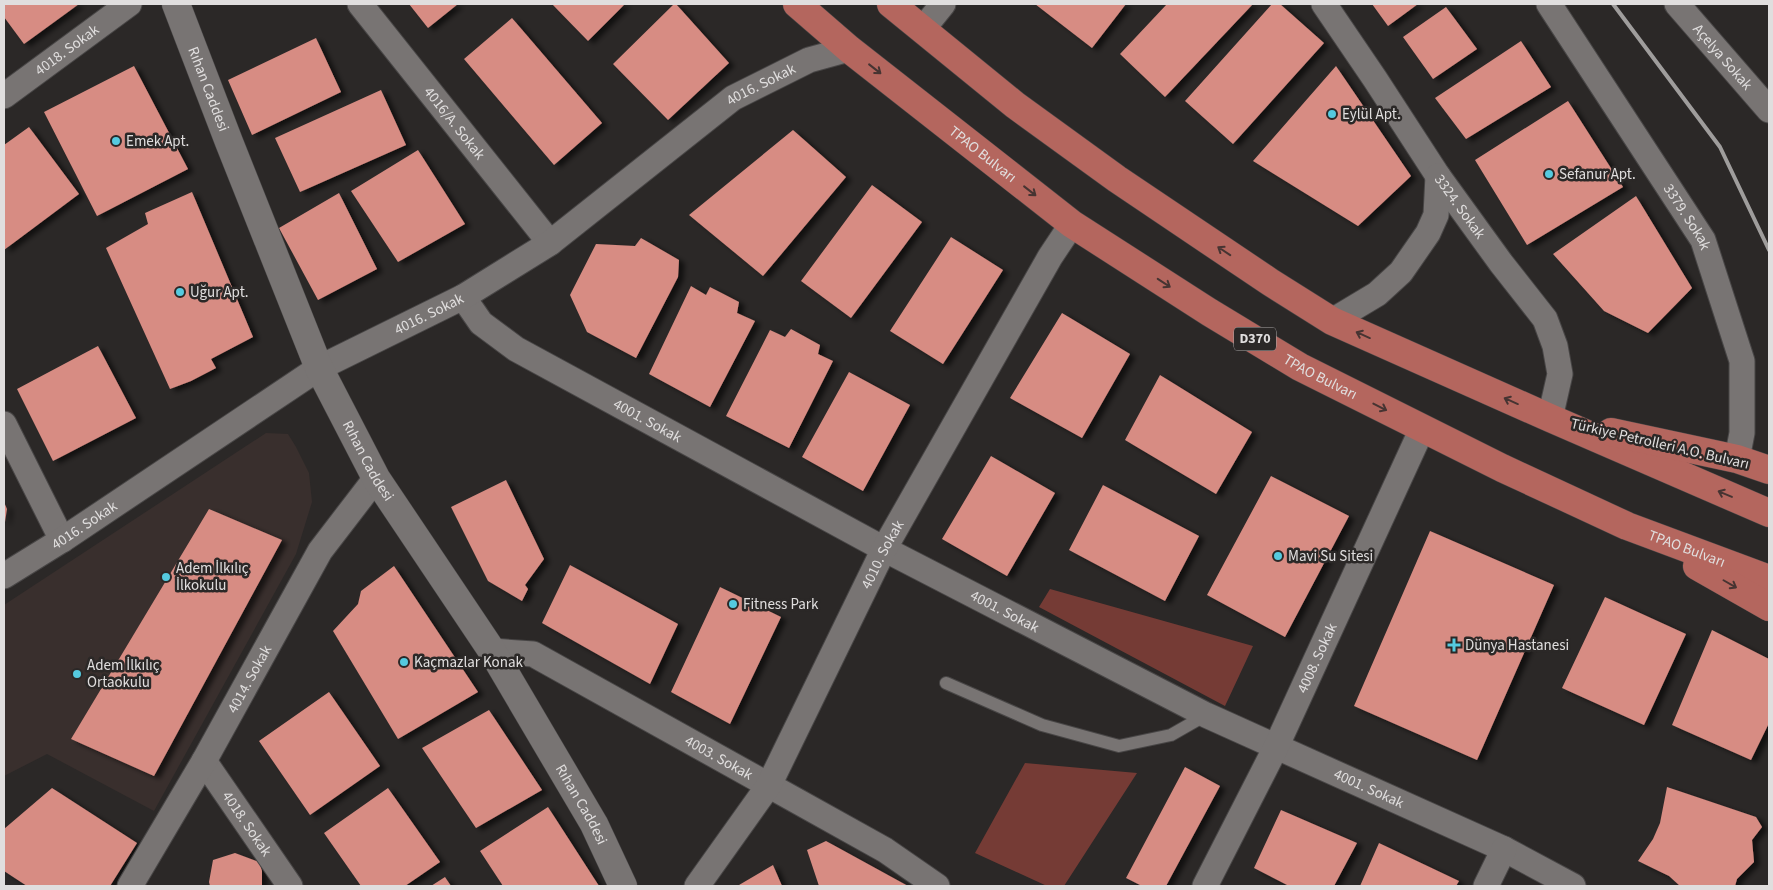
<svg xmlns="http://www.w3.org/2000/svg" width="1773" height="890" viewBox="0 0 1773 890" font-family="'Source Sans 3',sans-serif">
<defs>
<filter id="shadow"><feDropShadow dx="5.5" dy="3" stdDeviation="2.5" flood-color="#0009"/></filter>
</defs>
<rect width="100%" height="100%" fill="#2b2827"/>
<path fill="#392f2d" d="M266 433 288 434 296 447 309 473 312 502 296 554 154 811 47 754 4 776V605Z"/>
<path fill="#753b35" d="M1050 589 1253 646 1225 706 1039 607Z
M1025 763 1137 773 1064 886H1047L975 853Z"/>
<path fill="#d78c83" filter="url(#shadow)" d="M4 4H79L24 44 4 17Z
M409 4H458L428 28Z
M552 4H625L588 41Z
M674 4H676L729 63 668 120 613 64Z
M1035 4H1126L1092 48Z
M1167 4H1253L1165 97 1120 54Z
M1272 4H1280L1324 43 1233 144 1185 101Z
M1372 4H1418L1388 26Z
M1446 7 1477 49 1433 79 1403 37Z
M512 18 602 123 554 165 464 59Z
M316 38 341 92 252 135 228 80Z
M1521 41 1551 87 1466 139 1435 98Z
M134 66 188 169 97 216 44 112Z
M1336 66 1411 176 1358 226 1253 161Z
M381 90 406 145 300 192 275 138Z
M1568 101 1623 187 1527 245 1475 160Z
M29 127 79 194 4 250V145Z
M793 130 846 177 763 276 689 215Z
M418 150 465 224 398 262 351 191Z
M872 185 922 222 851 318 801 281Z
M192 192 253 337 211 359 216 368 191 381 170 389 106 248 148 224 145 213Z
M339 193 377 269 318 300 279 228Z
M1636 196 1692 288 1648 333 1604 311 1553 254Z
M951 237 1003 270 943 364 890 331Z
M641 238 679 260 678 277 636 358 587 332 570 295 596 244 635 246Z
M691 286 706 295 710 287 739 302 737 313 755 321 710 407 649 374Z
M1062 313 1130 354 1082 438 1010 398Z
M791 329 820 345 818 354 833 361 789 448 726 416 770 330 785 337Z
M98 346 136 418 53 461 17 389Z
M849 372 910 405 863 491 802 457Z
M1160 375 1252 432 1216 494 1125 440Z
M991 456 1055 493 1007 576 942 539Z
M1271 476 1349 516 1285 637 1207 595Z
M506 480 544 559 525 585 528 589 522 601 488 581 451 507Z
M1103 485 1199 536 1165 601 1069 550Z
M4 502 7 509 5 522H4Z
M209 509 282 540 154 776 71 739Z
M1430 531 1554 585 1477 760 1354 706Z
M570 565 678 624 650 684 542 623Z
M394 566 478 692 398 739 333 631 358 604 361 591Z
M720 587 781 617 730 724 671 692Z
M1605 597 1686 634 1644 725 1562 688Z
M1712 630 1769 659V723L1751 760 1672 725Z
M329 692 380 766 310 815 259 741Z
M489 710 542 790 476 828 422 748Z
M1185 767 1220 786 1166 886H1142L1126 878Z
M1667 787 1756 817 1762 827 1752 840 1754 862 1737 879 1735 886H1680L1669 876 1638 861 1653 839 1660 823Z
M52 788 137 843 110 886H27L4 871V829Z
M388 788 440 862 405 886H361L324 833Z
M548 807 599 886H503L480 851Z
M1281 810 1357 843 1334 886H1289L1254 868Z
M826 841 908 886H819L807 850Z
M1379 843 1459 881 1456 886H1360Z
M235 853 259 862 262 871V886H210L209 882 213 860Z
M773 865 782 886H739V885Z
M445 877 451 886H431Z"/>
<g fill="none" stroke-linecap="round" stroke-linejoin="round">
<defs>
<path id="service" d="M946 683 1042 725 1119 746 1171 735 1206 715"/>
<g id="minor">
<path id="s1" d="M360 4 550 243"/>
<path id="s2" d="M1324 4 1375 79 1438 176 1501 263 1545 319 1555 346 1560 374 1550 418"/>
<path id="s3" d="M1549 4 1703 240 1742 361V433L1737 459"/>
<path id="s4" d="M1677 4 1769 110"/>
<path d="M922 30 943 4"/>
<path id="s5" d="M4 96 129 4"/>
<path id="s6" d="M463 297 481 323 516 349 884 549 1206 715 1504 849 1573 886"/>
<path d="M1332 321 1377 294 1401 272 1428 233 1436 215 1438 176"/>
<path d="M4 424 62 540"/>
<path id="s7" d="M4 576 62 540 319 368 463 297 550 243 733 98 809 60 849 49"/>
<path id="s8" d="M492 651 533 654 885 850 937 886"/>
<path id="s9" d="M204 761 290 886"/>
<path id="s10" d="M130 886 204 761 320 551 376 478"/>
<path id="s11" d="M697 886 769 785 884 549 1050 257 1072 224"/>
<path id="s12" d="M1205 886 1276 747 1422 429"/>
<path d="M1486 886 1504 849"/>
</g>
<g id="tertiary">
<path id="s13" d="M176 4 229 142 319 368 376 478 492 651 594 824 623 886"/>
</g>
<g id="trunk">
<path id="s14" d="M797 4 849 49 1072 224 1209 312 1300 367 1502 468 1627 526 1769 579"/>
<path d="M891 4 1015 105 1117 179 1270 282 1332 321 1550 418 1769 513"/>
<path d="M1611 432 1737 459 1769 470"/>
<path d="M1697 566 1769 607"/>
</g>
</defs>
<use href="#service" stroke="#484646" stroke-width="14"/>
<use href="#minor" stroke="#484646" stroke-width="27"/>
<use href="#tertiary" stroke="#484646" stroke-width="29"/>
<use href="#trunk" stroke="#484646" stroke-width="29"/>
<use href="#service" stroke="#787473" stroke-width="12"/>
<use href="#minor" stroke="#787473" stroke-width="25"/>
<use href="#tertiary" stroke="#787473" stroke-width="28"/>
<use href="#trunk" stroke="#b4665e" stroke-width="28"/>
<path stroke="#9f9d9c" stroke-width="4" d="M1613 4 1720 147 1769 250"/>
</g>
<defs><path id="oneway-shaft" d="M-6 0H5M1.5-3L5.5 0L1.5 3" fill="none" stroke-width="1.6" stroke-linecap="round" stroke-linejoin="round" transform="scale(1.25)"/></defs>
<g stroke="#463432">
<use href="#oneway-shaft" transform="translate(875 69) rotate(38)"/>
<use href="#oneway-shaft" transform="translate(1030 191) rotate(38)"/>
<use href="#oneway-shaft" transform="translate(1224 251) rotate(-146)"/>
<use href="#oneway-shaft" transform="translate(1164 283) rotate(33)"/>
<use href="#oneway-shaft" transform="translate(1363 335) rotate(-156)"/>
<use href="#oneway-shaft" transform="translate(1511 401) rotate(-156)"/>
<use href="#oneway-shaft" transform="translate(1380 407) rotate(27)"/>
<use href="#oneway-shaft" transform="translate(1725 494) rotate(-157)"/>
<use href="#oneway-shaft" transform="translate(1730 584) rotate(30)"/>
</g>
<g fill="#55cadf" stroke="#2b2827" stroke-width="2">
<circle cx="1332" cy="114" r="5"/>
<circle cx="116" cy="141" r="5"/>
<circle cx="1549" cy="174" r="5"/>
<circle cx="180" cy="292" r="5"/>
<circle cx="1278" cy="556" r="5"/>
<circle cx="166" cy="577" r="5"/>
<circle cx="733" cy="604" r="5"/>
<path d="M1451.5 637.5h5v5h5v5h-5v5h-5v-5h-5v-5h5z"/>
<circle cx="404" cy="662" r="5"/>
<circle cx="77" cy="674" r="5"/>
</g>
<g text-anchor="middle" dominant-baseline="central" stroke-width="5" stroke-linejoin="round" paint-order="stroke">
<rect fill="#2b2827" stroke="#aaa7a7" stroke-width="1" x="1234" y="327.5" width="42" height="23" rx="4"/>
<g font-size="14" font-weight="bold" fill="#e0dede">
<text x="1255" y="339">D370</text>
</g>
<g font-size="15" fill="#e0dede" stroke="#2b2827">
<text stroke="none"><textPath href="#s5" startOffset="78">4018. Sokak</textPath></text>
<text stroke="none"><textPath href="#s4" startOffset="70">Açelya Sokak</textPath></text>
<text stroke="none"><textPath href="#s7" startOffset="905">4016. Sokak</textPath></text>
<text stroke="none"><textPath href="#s13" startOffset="91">Rıhan Caddesi</textPath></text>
<text stroke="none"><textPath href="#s1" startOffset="152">4016/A. Sokak</textPath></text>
<text stroke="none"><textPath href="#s14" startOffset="239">TPAO Bulvarı</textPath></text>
<text stroke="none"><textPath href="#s2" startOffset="244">3324. Sokak</textPath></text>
<text stroke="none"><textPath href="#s3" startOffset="254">3379. Sokak</textPath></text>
<text stroke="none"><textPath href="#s7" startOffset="500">4016. Sokak</textPath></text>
<text stroke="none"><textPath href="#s14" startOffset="644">TPAO Bulvarı</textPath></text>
<text stroke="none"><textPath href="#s6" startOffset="225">4001. Sokak</textPath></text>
<text transform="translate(1660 444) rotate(13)">Türkiye Petrolleri A.O. Bulvarı</text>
<text stroke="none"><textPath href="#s13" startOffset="496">Rıhan Caddesi</textPath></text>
<text stroke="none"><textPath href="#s7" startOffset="95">4016. Sokak</textPath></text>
<text stroke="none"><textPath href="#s14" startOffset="1049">TPAO Bulvarı</textPath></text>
<text stroke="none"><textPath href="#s11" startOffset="381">4010. Sokak</textPath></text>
<text stroke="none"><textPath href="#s6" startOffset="630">4001. Sokak</textPath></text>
<text stroke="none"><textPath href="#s12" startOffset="254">4008. Sokak</textPath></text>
<text stroke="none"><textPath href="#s10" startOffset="239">4014. Sokak</textPath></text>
<text stroke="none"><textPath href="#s8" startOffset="254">4003. Sokak</textPath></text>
<text stroke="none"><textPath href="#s6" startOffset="1035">4001. Sokak</textPath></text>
<text stroke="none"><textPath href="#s13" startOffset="901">Rıhan Caddesi</textPath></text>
<text stroke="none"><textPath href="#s9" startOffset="76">4018. Sokak</textPath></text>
</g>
<g font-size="15" fill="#e0dede" stroke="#2b2827" text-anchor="start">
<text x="1342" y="114">Eylül Apt.</text>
<text x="126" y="141">Emek Apt.</text>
<text x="1559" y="174">Sefanur Apt.</text>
<text x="190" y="292">Uğur Apt.</text>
<text x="1288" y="556">Mavi Su Sitesi</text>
<text x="176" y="568">Adem İlkılıç<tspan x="176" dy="17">İlkokulu</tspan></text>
<text x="743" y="604">Fitness Park</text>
<text x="1465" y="645">Dünya Hastanesi</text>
<text x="414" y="662">Kaçmazlar Konak</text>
<text x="87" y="665">Adem İlkılıç<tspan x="87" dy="17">Ortaokulu</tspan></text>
</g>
</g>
<rect width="1773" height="890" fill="none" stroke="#e0dede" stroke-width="10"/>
</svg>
